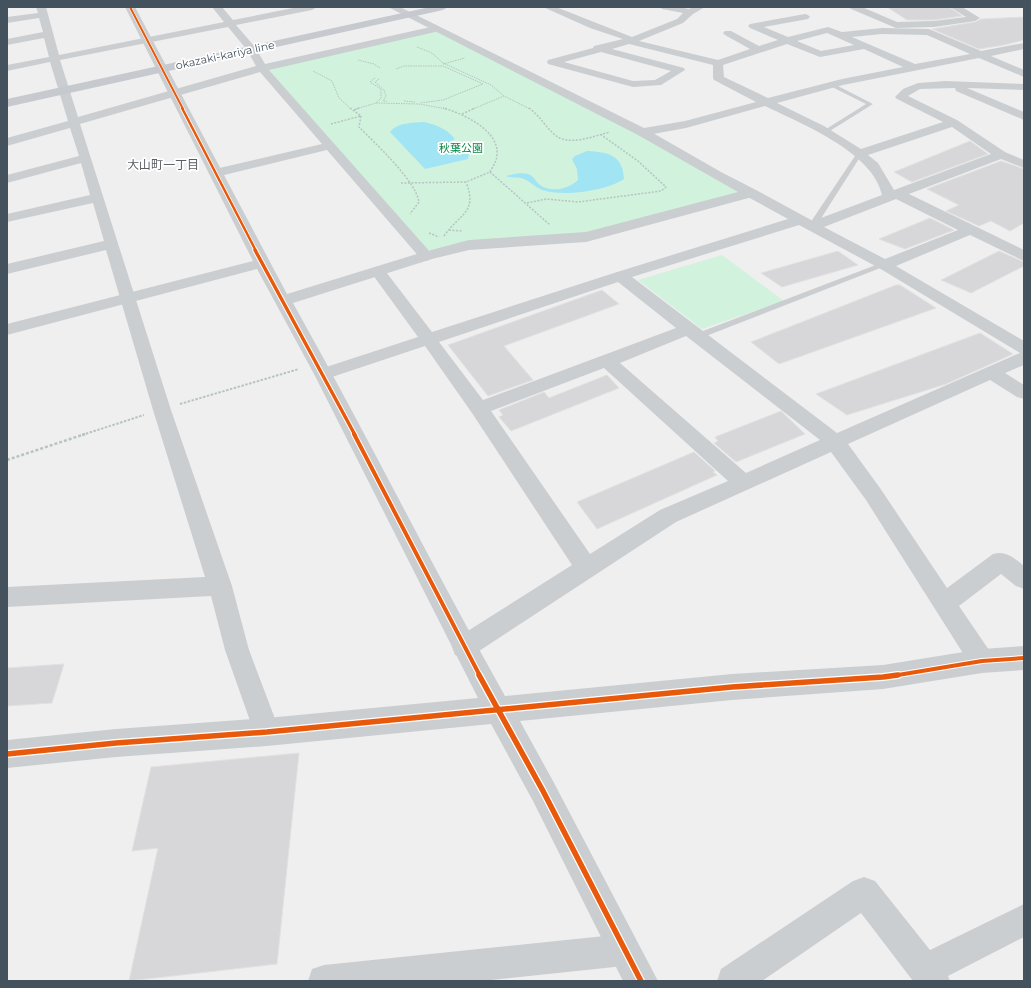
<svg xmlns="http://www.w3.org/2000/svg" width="1031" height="988" viewBox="0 0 1031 988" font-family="Montserrat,'Noto Sans JP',sans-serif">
<rect width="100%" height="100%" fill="#f0efef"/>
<path fill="#d1f2dd" d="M436 31 641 134 737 190 738 193 584 234 433 251 426 249 269 70 271 68Z
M722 255 784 301 702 329 638 280Z"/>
<path fill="#a1e4f4" d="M424 122C437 125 447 129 455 139L449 142 451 148 467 150 469 153 468 159 425 169 390 132C398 122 413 123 424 122Z
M587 151C608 152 623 155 624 179 606 191 563 197 542 190 535 187 531 182 524 179 518 176 512 179 506 176 513 174 520 172 528 174 534 176 535 181 540 185 551 193 569 189 578 180L577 169 572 159 575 156Z"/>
<path fill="#d7d7d9" stroke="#e1e1e2" d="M887 7H949L962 16 934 20H907Z
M1024 17V40L1004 45 979 49 932 29 975 22 981 19Z
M970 141 988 154 912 182 894 172Z
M1001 161 1024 169V223L1010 231 991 221 979 226 946 211 959 205 927 189Z
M930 218 954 230 905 249 879 239Z
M838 251 858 265 782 287 761 273Z
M999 251 1024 262V266L971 293 941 280Z
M896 285H900L936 308 779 364 751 342Z
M602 290 619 304 504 346 533 380 488 396 448 345Z
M980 333 1013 354 946 384 847 415 816 394Z
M607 375 619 388 511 431 499 417 503 415 499 410 544 392 549 398Z
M781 411 805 434 736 462 714 443 718 441 715 437Z
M694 452 715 471 713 472 717 475 597 529 577 502Z
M64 664 52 703 7 706V668Z
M299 753 277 964 129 981 158 848 132 851 151 767Z"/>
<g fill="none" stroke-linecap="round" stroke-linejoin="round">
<path stroke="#b6c5c0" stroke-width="1" stroke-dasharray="1.5 1" stroke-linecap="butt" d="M417 47 432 53 443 63 491 85 504 96
M358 60 374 64 380 68
M443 64 465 58
M396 69 404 66H443L483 84 443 100 420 103
M313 71 332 81 339 98 351 109
M379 79 375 82 384 90 386 96 383 101H387
M404 101 415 102
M376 103 419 104 447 109
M356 109 376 103 381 98V89L370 82 375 78
M473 109 504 96 530 109"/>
<path stroke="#b6c5c0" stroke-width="1.5" stroke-dasharray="2 1.5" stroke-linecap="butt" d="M350 108 361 116
M529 108C539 115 544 125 553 133 566 148 594 136 610 132
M354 110 359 108
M462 114 475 108
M361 116 359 127C375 143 416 181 419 202L410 214
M331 124 361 116
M490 172 550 225
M401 183 466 182 490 172C493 166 497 161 497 154 499 130 462 113 443 108
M527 203 546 199 578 202 661 191 666 187 638 161 600 134
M449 230 462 231
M429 233 439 237
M444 236C460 213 478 213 466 182"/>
<path stroke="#b6c5c0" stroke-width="2" stroke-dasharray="2.5 1.5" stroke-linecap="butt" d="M180 404 299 369
M82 435 144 415"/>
<path stroke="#b6c5c0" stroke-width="2.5" stroke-dasharray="3 2" stroke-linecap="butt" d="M7 460 85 434"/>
<path fill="#cbced0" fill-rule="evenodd" d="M830 84H834L873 104 825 134 822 132 823 131 866 104 830 86Z
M857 153 862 154 815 228H809L808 226Z
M881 263H887L888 265 701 338H695L694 336 695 334Z"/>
<path fill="#cbced0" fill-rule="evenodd" d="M36 7H46L59 55 224 22 212 7H222L233 20 298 7H317L312 10 236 25 255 47 265 64 435 26 440 29 435 32 269 70 431 253 434 256 431 259 426 261 421 259 327 150 216 177 211 176 209 173 211 170 322 144 260 72 80 124 171 410 232 586 249 650 280 732 276 741 267 745 258 741 254 732 225 650 211 596 7 607V587L205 577 153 410 106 250 7 274V264L104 241 93 203 7 222V214L90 195 81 163 7 183V175L79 156 70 128 7 146V138L68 121 50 62 7 71V65L49 57 44 38 7 45V39L43 32 39 18 7 23V17L38 13ZM228 27 247 50 256 66 78 117 60 60Z
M543 7H556L632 37 677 19 683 13 662 9 660 7H679L689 9 693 7H705L693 14 683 23 639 41 718 60 750 49 725 35 723 33 725 31H731L759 46 778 40 750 28 748 26 750 24 805 14 808 15 810 17 808 19 764 27 788 37 828 27 842 32 882 28 929 29 981 51 1024 43V49L991 56 1024 70V77L979 58 843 85 777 103 824 126 861 149 943 122 897 99 895 97 903 89 918 83 946 81 1024 84V90L967 88 1024 112V120L956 91 955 88 920 89 908 96 957 120 1005 152 1024 160V168L1001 159 909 194 1024 250V261L970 235 896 266 1024 341V365L1005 373 1024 385V399L1017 397 990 380 848 444 880 488 947 588 993 554C1006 550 1014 558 1024 566V589L1016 586 1001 574 959 606 991 653 995 661 991 669 982 672 973 669 866 500 831 452 676 522 473 655 464 658 455 655 452 647 455 639 572 565 472 413 425 346 323 380 317 378 314 374 317 370 418 337 370 271 373 268 378 266 383 268 432 332 614 273 788 219 746 196 744 193 746 190H756L813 221 882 195C873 152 802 124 765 106L686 128 642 136 638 135 636 132 638 129 685 121 756 102 714 80 713 78V65L629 44 612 49 684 68 685 70 661 85 633 87 548 64 547 62 548 60 593 48 594 46 623 39 590 28ZM827 33 854 45 821 51 797 41ZM882 34 927 35 970 54 915 64 852 37ZM787 44 820 57 864 49 903 67 842 79 768 98 724 77 723 65ZM601 52 671 71 655 80 633 81 564 62ZM952 127 991 154 894 190 878 163 868 155ZM896 199 958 230 885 259 824 227ZM799 225 879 268 1020 353 837 433 632 277ZM618 282 676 328 483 400 439 342ZM686 336 820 440 746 473 620 363ZM604 368 728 481 660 510 590 554 491 411Z
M849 7H862L897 22 934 21 966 17 950 7H962L980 18 975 21 934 27 896 28 851 9Z
M864 877 875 881 930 950 1024 904V937L948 976 950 981H913L861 913 762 981H717L721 969 853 881Z
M624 934 635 939 640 950 635 961 624 966 482 981H308L312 969 324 965Z"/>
<path fill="#cbced0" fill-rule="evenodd" d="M125 7H135L287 294 420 253 469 240 586 232 738 192 638 135 388 7H400L646 129 721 172 756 190 758 193 756 196 586 242 469 250 432 259 293 303C366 433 432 566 505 696L732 674 883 665 982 649 1024 646V670L982 673 883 689 732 700 520 721 553 781 658 981H623L533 801 491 724 267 746 116 757 7 768V740L116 729 267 718 478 698 314 374 257 269 7 335V324L253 261Z"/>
<path fill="#c6cacf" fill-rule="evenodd" d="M430 7H448L443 10 7 107V99Z"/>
<defs>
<path id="cycleway-far4" d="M130 7 183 109"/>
<path id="cycleway-far3" d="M182 108 256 251"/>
<path id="cycleway-far2" d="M255 250 355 435"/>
<path id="cycleway-far1" d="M354 434 480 676
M892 676 982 661 1024 658"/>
<path id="cycleway" d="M479 675 543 791 641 981
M7 754 116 743 267 732 732 687 883 677 898 675"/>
</defs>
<use href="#cycleway-far4" stroke="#fff" stroke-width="3"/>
<use href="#cycleway-far3" stroke="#fff" stroke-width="4"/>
<use href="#cycleway-far2" stroke="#fff" stroke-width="5.5"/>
<use href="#cycleway-far1" stroke="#fff" stroke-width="6"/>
<use href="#cycleway" stroke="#fff" stroke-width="8"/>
<use href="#cycleway-far4" stroke="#e8590c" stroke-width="2"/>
<use href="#cycleway-far3" stroke="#e8590c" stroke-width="2.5"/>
<use href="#cycleway-far2" stroke="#e8590c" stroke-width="3.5"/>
<use href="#cycleway-far1" stroke="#e8590c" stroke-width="4"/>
<use href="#cycleway" stroke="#e8590c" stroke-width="5.5"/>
</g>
<g text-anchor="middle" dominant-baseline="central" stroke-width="3.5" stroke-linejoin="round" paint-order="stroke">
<g font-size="11" fill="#44525e" stroke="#fff">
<text transform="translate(225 55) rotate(-12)">okazaki-kariya line</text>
</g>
<g font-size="11" fill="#0c8848" stroke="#fff">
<text x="461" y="148">秋葉公園</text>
</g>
<g font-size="12" fill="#5a5f64" stroke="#fff">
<text x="163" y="164">大山町一丁目</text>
</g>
</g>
<rect width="1031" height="988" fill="none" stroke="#44525e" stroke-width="16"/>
</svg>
